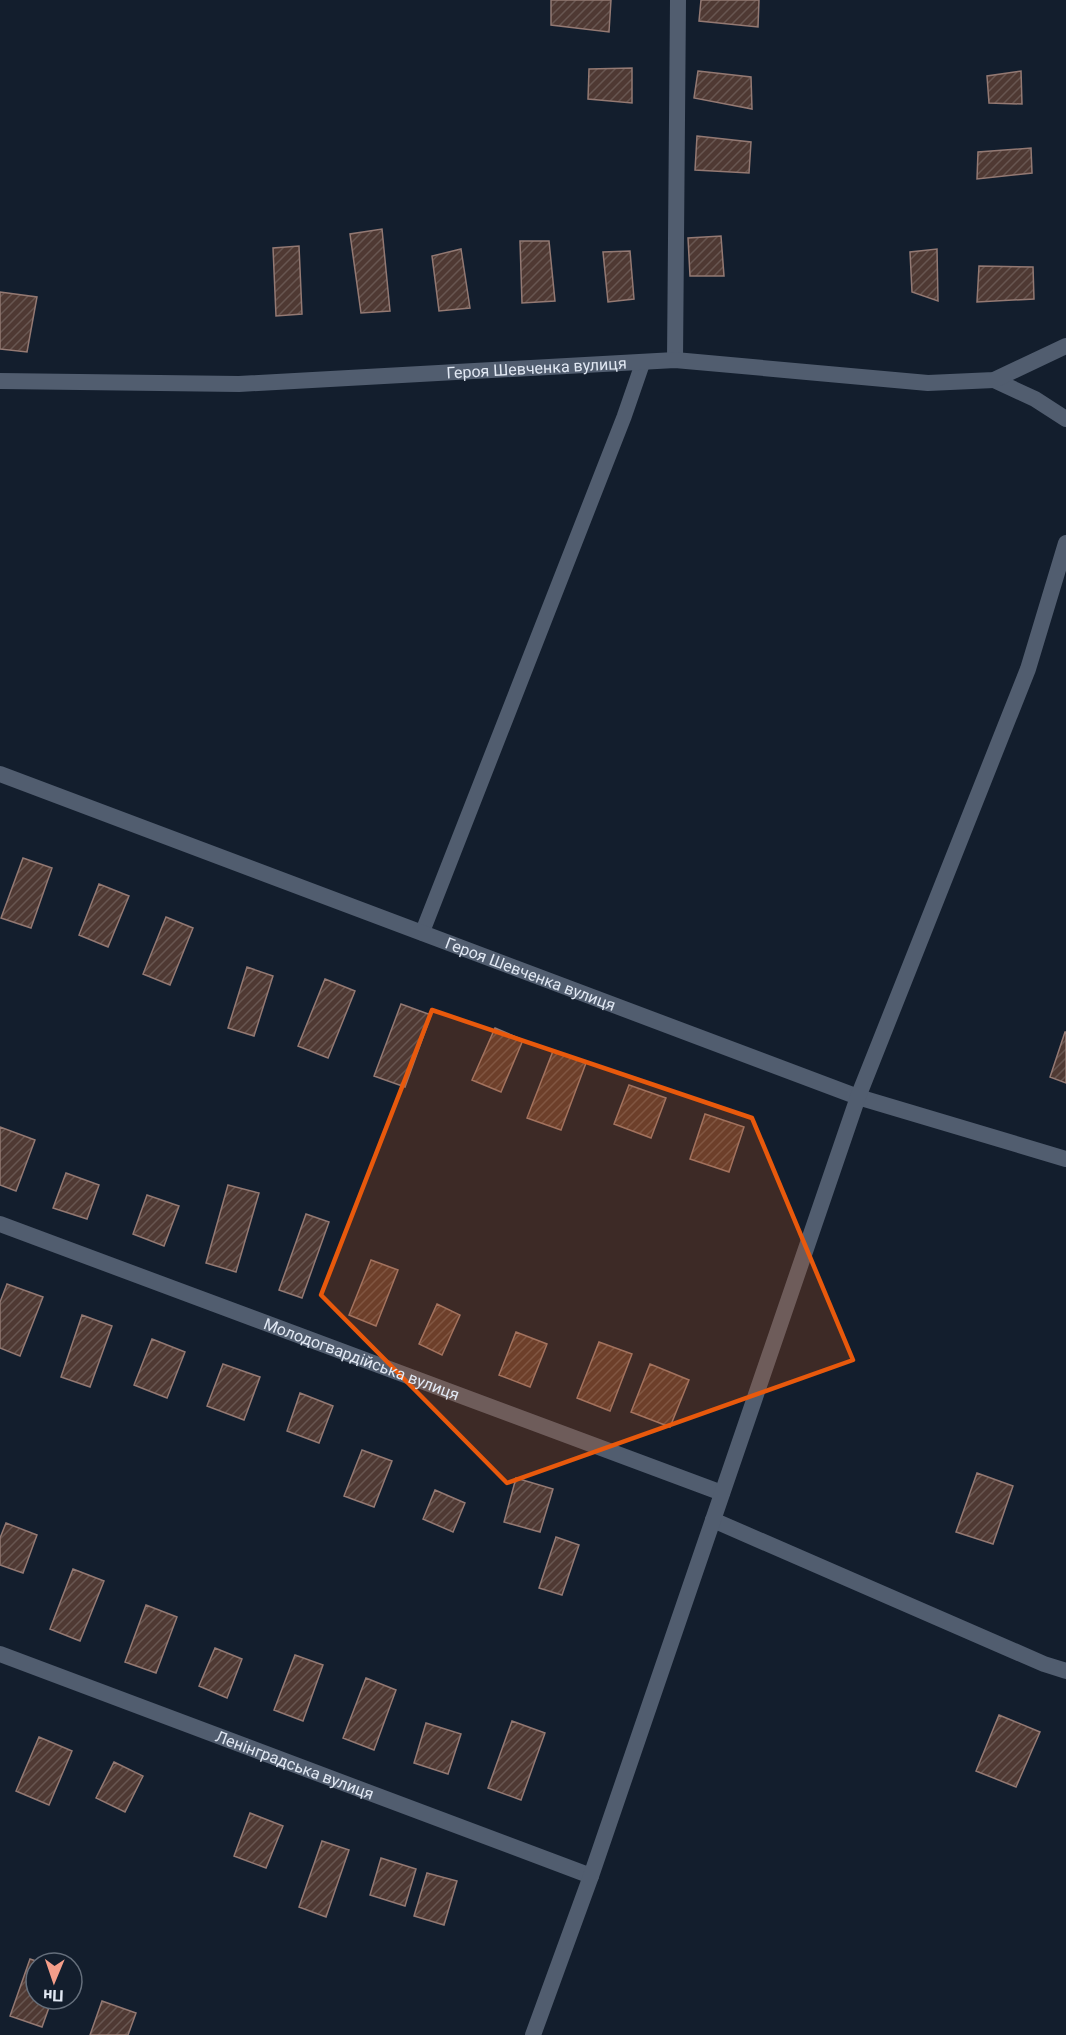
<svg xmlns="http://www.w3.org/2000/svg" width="1066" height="2035" viewBox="0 0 1066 2035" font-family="Roboto,sans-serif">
<defs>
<pattern id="building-hatch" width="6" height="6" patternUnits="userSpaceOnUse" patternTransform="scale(1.5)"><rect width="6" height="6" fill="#4f3933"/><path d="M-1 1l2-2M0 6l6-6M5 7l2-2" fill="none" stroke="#685651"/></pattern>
</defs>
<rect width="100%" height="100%" fill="#131e2d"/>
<path fill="url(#building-hatch)" stroke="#937973" stroke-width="1.5" d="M551 0H611L609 32 551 25Z
M701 0H759L758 27 699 21Z
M632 68V103L588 99 589 69Z
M698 71 751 77 752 109 694 98Z
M1021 71 1022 104 989 103 987 76Z
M697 136 751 142 749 173 695 170Z
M1031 148 1032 173 977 179 978 152Z
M382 229 390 311 361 313 350 234Z
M721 236 724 276H690L688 238Z
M520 241H549L555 301 522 303Z
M299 246 302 314 276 316 273 248Z
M461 249 470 308 439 311 432 256Z
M937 249 938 301 912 292 910 252Z
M630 251 634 299 608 302 603 252Z
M979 266 1033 267 1034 299 977 302Z
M0 292 37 297 27 352 0 349Z
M23 858 52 868 31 928 1 918Z
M99 884 129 896 108 947 79 935Z
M166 917 193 928 170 985 143 974Z
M247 967 273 976 254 1036 228 1028Z
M325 979 355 991 328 1058 298 1046Z
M401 1004 431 1015 405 1087 374 1076Z
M495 1028 523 1040 501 1092 472 1080Z
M1065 1032H1066V1083L1050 1077Z
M553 1051 586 1063 561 1130 527 1118Z
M629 1085 666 1098 651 1138 614 1124Z
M705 1114 744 1127 729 1172 690 1159Z
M0 1127 35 1140 16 1191 0 1185Z
M66 1173 99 1185 87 1219 53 1208Z
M228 1185 259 1193 236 1272 206 1263Z
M147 1195 179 1206 164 1246 133 1234Z
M306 1214 329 1222 302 1298 279 1290Z
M371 1260 398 1270 376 1326 349 1315Z
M7 1284 43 1297 20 1356 0 1348V1302Z
M437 1304 460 1315 442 1355 419 1344Z
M82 1315 112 1326 90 1387 61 1377Z
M516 1332 547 1344 530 1387 499 1375Z
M152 1339 185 1352 167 1398 134 1385Z
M599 1342 632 1354 610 1411 577 1398Z
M223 1364 260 1377 244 1420 207 1406Z
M650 1364 689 1380 670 1427 631 1412Z
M300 1393 333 1406 319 1443 287 1431Z
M362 1450 392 1461 374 1507 344 1496Z
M977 1473 1013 1486 993 1544 956 1532Z
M516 1478 553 1489 540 1532 504 1522Z
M435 1490 465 1503 453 1532 423 1519Z
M6 1523 37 1535 23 1573 0 1565V1538Z
M556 1537 579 1545 562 1595 539 1588Z
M73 1569 104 1581 80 1641 50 1629Z
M146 1605 177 1617 156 1673 125 1662Z
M215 1648 242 1659 227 1698 199 1686Z
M295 1655 323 1665 303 1721 274 1710Z
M366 1678 396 1690 374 1750 343 1738Z
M999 1715 1040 1732 1016 1787 976 1771Z
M512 1721 545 1733 521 1800 488 1788Z
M426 1723 461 1734 448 1774 414 1763Z
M39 1737 72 1751 49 1805 16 1791Z
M114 1762 143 1776 125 1812 96 1798Z
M250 1813 283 1826 266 1868 234 1856Z
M322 1841 349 1850 326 1917 299 1907Z
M381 1858 416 1869 405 1906 370 1895Z
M427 1873 457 1881 444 1925 414 1916Z
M30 1959 42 1963H36V1999H52L42 2027 10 2016Z
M102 2001 136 2013 128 2035H90Z"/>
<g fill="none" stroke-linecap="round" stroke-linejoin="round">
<path stroke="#515d6f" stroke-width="15" d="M422 933 624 417 643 362"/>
<g stroke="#515d6f" stroke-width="16">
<path d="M675 360 678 0"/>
<path d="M994 380 1035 399 1066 419"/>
<path id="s1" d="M0 381 239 384 675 360 928 383 994 380 1066 346"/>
<path id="s2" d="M0 774 858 1097 1066 1159"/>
<path id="s3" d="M0 1224 722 1493"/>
<path d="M713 1520 1044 1664 1066 1671"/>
<path id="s4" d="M0 1654 591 1876"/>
<path d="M533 2035 591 1876 858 1097 1028 669 1066 543"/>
</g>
</g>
<path fill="#e8590c" fill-opacity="0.2" stroke="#e8590c" stroke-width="4.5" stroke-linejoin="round" d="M432 1010 752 1118 853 1360 507 1483 321 1295Z"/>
<g text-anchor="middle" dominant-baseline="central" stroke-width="5" stroke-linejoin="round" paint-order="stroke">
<g font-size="16" fill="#e1e8f3" stroke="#131e2d">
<text stroke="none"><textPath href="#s1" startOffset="537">Героя Шевченка вулиця</textPath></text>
<text stroke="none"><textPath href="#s2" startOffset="567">Героя Шевченка вулиця</textPath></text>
<text stroke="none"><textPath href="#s3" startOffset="386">Молодогвардійська вулиця</textPath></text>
<text stroke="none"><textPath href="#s4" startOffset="315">Ленінградська вулиця</textPath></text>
</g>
</g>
<g transform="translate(54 1981) rotate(182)"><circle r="28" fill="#131e2d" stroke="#656f7c" stroke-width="1.5"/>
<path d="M0-4.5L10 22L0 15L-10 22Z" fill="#f49e8a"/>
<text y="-9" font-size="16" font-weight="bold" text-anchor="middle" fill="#e1e8f3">Пн</text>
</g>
</svg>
